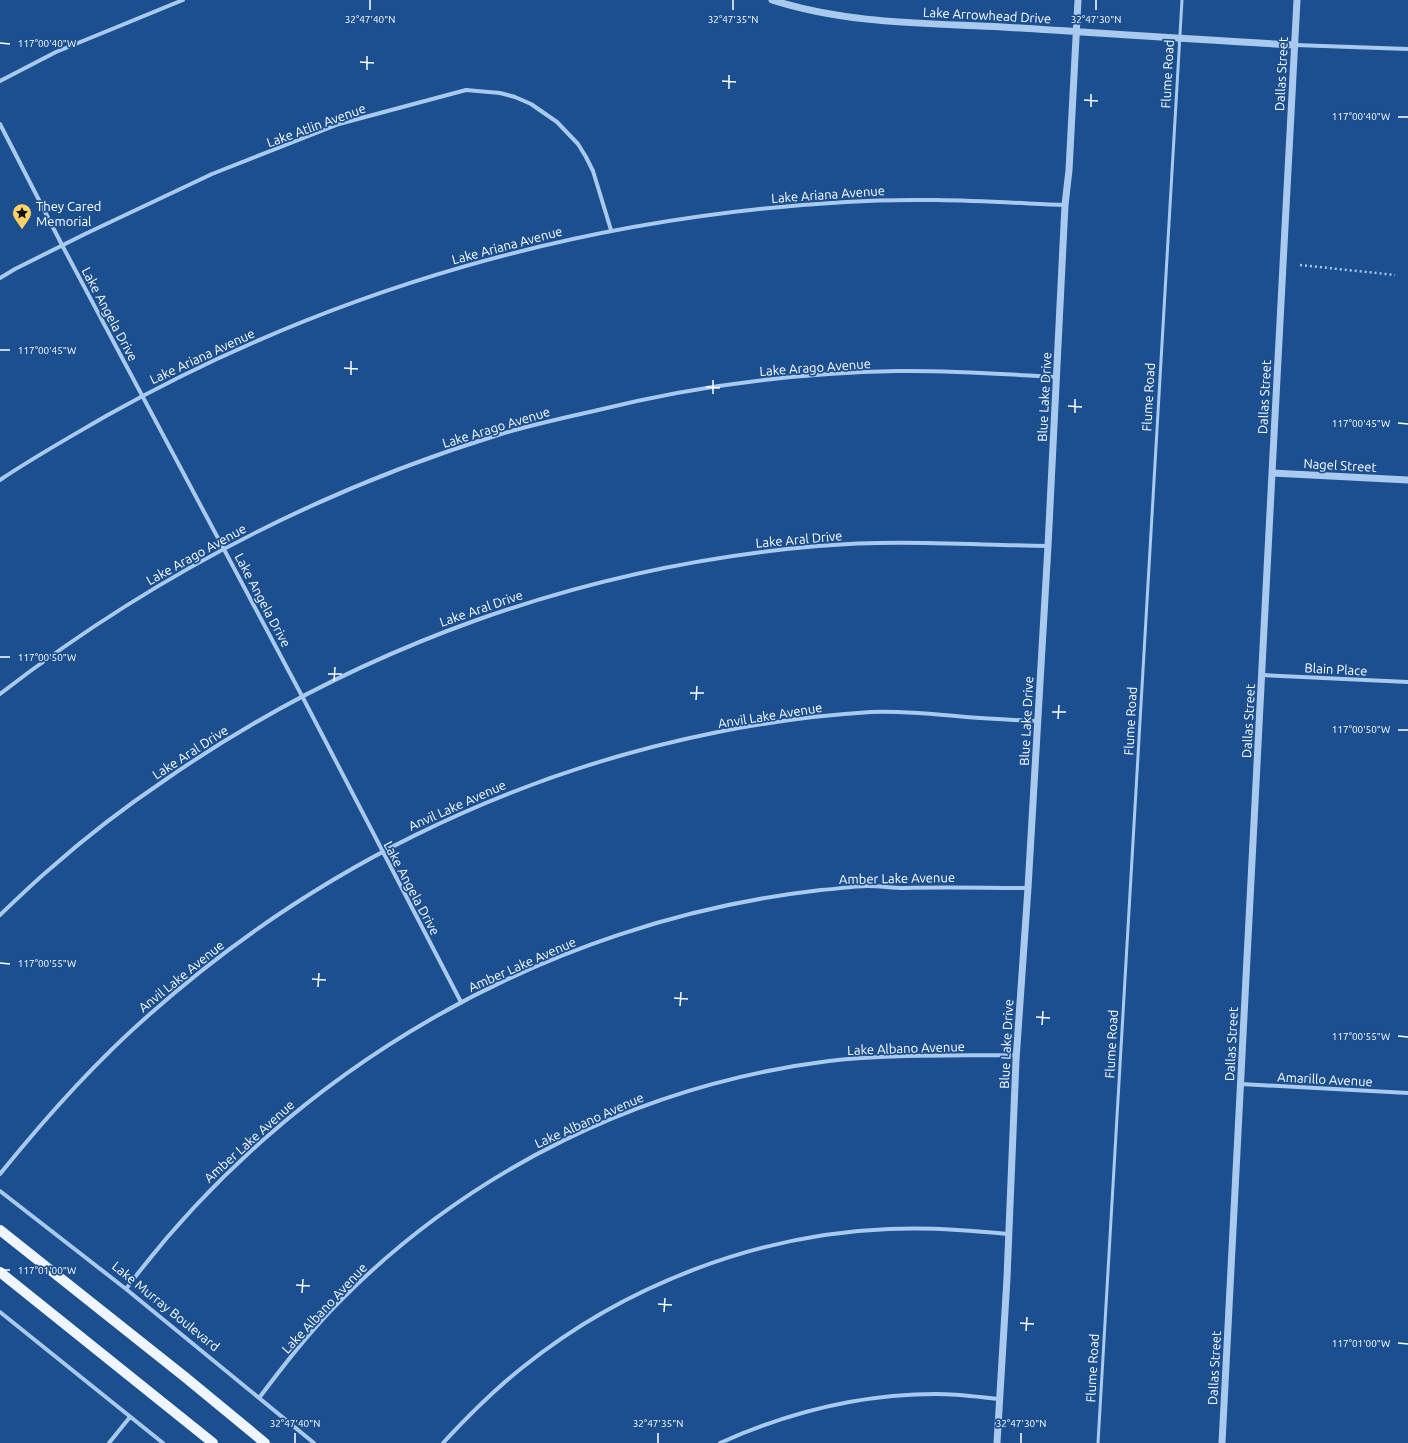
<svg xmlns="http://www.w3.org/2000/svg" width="1408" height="1443" viewBox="0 0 1408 1443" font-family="Ubuntu,sans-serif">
<rect width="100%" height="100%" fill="#1b4f8f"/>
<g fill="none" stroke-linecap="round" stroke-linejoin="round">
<path stroke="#a9c9ee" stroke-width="2.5" stroke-dasharray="2 3" stroke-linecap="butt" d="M1300 265 1395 275"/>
<path stroke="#a9c9ee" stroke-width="3" d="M1098 1443 1182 0"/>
<path stroke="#a9c9ee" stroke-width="4" d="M1295 45 1408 49
M0 81 56 52 183 0
M0 124 62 245 302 696 461 1002
M0 278 15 269 85 234 212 174 339 124 466 90 500 93 515 97 531 104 557 122 578 144 586 157 593 171 611 230
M0 480C34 457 70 437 106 416 334 288 585 217 846 202 919 197 992 202 1065 205
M1262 675 1408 682
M0 694C150 578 319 490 501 434 531 425 563 418 594 411 693 386 796 373 897 371 950 370 1003 374 1056 377
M0 915C17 899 33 883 51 868 87 836 125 807 165 780 358 646 584 566 818 546 895 539 972 545 1048 546
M1241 1084 1408 1093
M0 1174C46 1117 95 1062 150 1014 311 871 507 774 718 732 769 722 820 715 871 712 903 711 935 714 966 717 990 719 1014 720 1037 721
M0 1191 126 1289 314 1443
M126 1289C291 1068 547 921 821 890 837 889 852 886 868 886 880 886 892 888 904 888 946 887 987 888 1028 888
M0 1312 163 1443
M259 1398C284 1365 310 1331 340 1301 471 1169 644 1084 829 1061 891 1054 954 1056 1017 1055
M109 1443 130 1417
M443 1443C468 1416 494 1390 523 1367 625 1285 758 1234 889 1229 929 1227 969 1230 1008 1234
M720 1443C789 1412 861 1394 936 1394 958 1394 979 1397 1000 1399"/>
<path stroke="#a9c9ee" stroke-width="7" d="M772 0C846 24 925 23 1002 27 1100 33 1197 40 1295 45
M1272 473 1408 480
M997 1443 1007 1278 1016 1060 1028 888 1048 546 1065 205 1069 170 1078 0
M1222 1443 1272 473 1297 0"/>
<path stroke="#f0f6ff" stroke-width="10" d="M0 1230 185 1377 265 1443
M0 1272 213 1443"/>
</g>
<path fill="none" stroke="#fff" stroke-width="1.5" d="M370 10V0M733 10V0M1096 10V0M0 43 10 44M360 62 374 63M367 70V56M722 81 736 82M729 89V75M1084 100 1098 101M1091 107V94M1398 117H1408M0 350H10M344 368 358 369M351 375V361M706 387 720 388M713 394V380M1068 406 1082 407M1075 413V399M1398 423 1408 424M0 657H10M328 674H342M334 681 335 667M690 693H704M696 700 697 686M1052 712H1066M1058 719 1059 705M1398 730H1408M0 963 10 964M312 979 326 980M318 987 319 973M674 998 688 999M680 1006 681 992M1036 1017 1050 1018M1042 1025 1043 1011M1398 1036 1408 1037M0 1270H10M296 1285 310 1286M302 1293 303 1279M658 1304 672 1305M664 1312 665 1298M1020 1323 1034 1324M1026 1331 1027 1317M1398 1343 1408 1344M295 1443V1433M658 1443V1433M1021 1443V1433"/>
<defs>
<symbol id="sight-pin" viewBox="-11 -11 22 30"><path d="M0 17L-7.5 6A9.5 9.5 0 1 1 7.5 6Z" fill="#ffd166" stroke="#1b4f8f"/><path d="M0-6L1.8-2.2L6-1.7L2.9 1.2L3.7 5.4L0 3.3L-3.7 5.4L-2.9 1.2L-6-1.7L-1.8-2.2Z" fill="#111"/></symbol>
</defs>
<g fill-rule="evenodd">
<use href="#sight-pin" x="11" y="202" width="22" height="30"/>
</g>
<g text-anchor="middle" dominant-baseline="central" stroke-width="3.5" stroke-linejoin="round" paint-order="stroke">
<g font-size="13" fill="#fff" stroke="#1b4f8f">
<text transform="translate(987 15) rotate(3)">Lake Arrowhead Drive</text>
<text transform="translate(1167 74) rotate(-87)">Flume Road</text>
<text transform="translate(1281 74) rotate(-87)">Dallas Street</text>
<text transform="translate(316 125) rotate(-20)">Lake Atlin Avenue</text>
<text transform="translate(828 194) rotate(-4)">Lake Ariana Avenue</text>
<text transform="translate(507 245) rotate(-15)">Lake Ariana Avenue</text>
<text transform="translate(110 314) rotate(62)">Lake Angela Drive</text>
<text transform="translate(202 356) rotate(-25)">Lake Ariana Avenue</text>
<text transform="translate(815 367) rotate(-4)">Lake Arago Avenue</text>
<text transform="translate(1044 397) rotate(-87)">Blue Lake Drive</text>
<text transform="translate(1148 397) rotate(-87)">Flume Road</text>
<text transform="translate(1264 397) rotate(-87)">Dallas Street</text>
<text transform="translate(496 427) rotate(-17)">Lake Arago Avenue</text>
<text transform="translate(1340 465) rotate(3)">Nagel Street</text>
<text transform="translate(799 539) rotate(-5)">Lake Aral Drive</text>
<text transform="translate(196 554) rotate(-29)">Lake Arago Avenue</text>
<text transform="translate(263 600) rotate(62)">Lake Angela Drive</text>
<text transform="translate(481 608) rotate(-19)">Lake Aral Drive</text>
<text transform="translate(1336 669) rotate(3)">Blain Place</text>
<text transform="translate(770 715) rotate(-9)">Anvil Lake Avenue</text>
<text transform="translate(1026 721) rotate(-87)">Blue Lake Drive</text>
<text transform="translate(1130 721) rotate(-87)">Flume Road</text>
<text transform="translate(1248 721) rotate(-87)">Dallas Street</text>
<text transform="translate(190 752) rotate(-33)">Lake Aral Drive</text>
<text transform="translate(457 805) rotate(-24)">Anvil Lake Avenue</text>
<text transform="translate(897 878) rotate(-1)">Amber Lake Avenue</text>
<text transform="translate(412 888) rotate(62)">Lake Angela Drive</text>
<text transform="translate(522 964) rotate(-24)">Amber Lake Avenue</text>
<text transform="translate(181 976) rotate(-39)">Anvil Lake Avenue</text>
<text transform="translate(1006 1044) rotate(-87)">Blue Lake Drive</text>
<text transform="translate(1111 1044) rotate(-87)">Flume Road</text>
<text transform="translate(1231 1044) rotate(-87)">Dallas Street</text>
<text transform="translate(906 1048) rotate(-2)">Lake Albano Avenue</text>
<text transform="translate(1325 1079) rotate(3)">Amarillo Avenue</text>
<text transform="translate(589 1120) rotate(-24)">Lake Albano Avenue</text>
<text transform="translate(249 1141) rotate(-42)">Amber Lake Avenue</text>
<text transform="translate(166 1306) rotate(39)">Lake Murray Boulevard</text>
<text transform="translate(324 1308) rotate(-47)">Lake Albano Avenue</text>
<text transform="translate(1092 1368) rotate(-87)">Flume Road</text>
<text transform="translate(1214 1368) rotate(-87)">Dallas Street</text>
</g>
<g font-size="13" fill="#fff" stroke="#1b4f8f" text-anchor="start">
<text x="36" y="206">They Cared<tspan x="36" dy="15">Memorial</tspan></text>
</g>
</g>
<g font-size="10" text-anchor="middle" fill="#fff" stroke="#1b4f8f" stroke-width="3.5" stroke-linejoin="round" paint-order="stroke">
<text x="370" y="23">32°47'40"N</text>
<text x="733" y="23">32°47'35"N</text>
<text x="1096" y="23">32°47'30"N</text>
<text x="47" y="47">117°00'40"W</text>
<text x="1361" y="120">117°00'40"W</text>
<text x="47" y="354">117°00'45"W</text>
<text x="1361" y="427">117°00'45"W</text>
<text x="47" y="661">117°00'50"W</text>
<text x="1361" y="733">117°00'50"W</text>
<text x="47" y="967">117°00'55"W</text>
<text x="1361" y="1040">117°00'55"W</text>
<text x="47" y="1274">117°01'00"W</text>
<text x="1361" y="1347">117°01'00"W</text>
<text x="295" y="1427">32°47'40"N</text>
<text x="658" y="1427">32°47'35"N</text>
<text x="1021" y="1427">32°47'30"N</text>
</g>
</svg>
